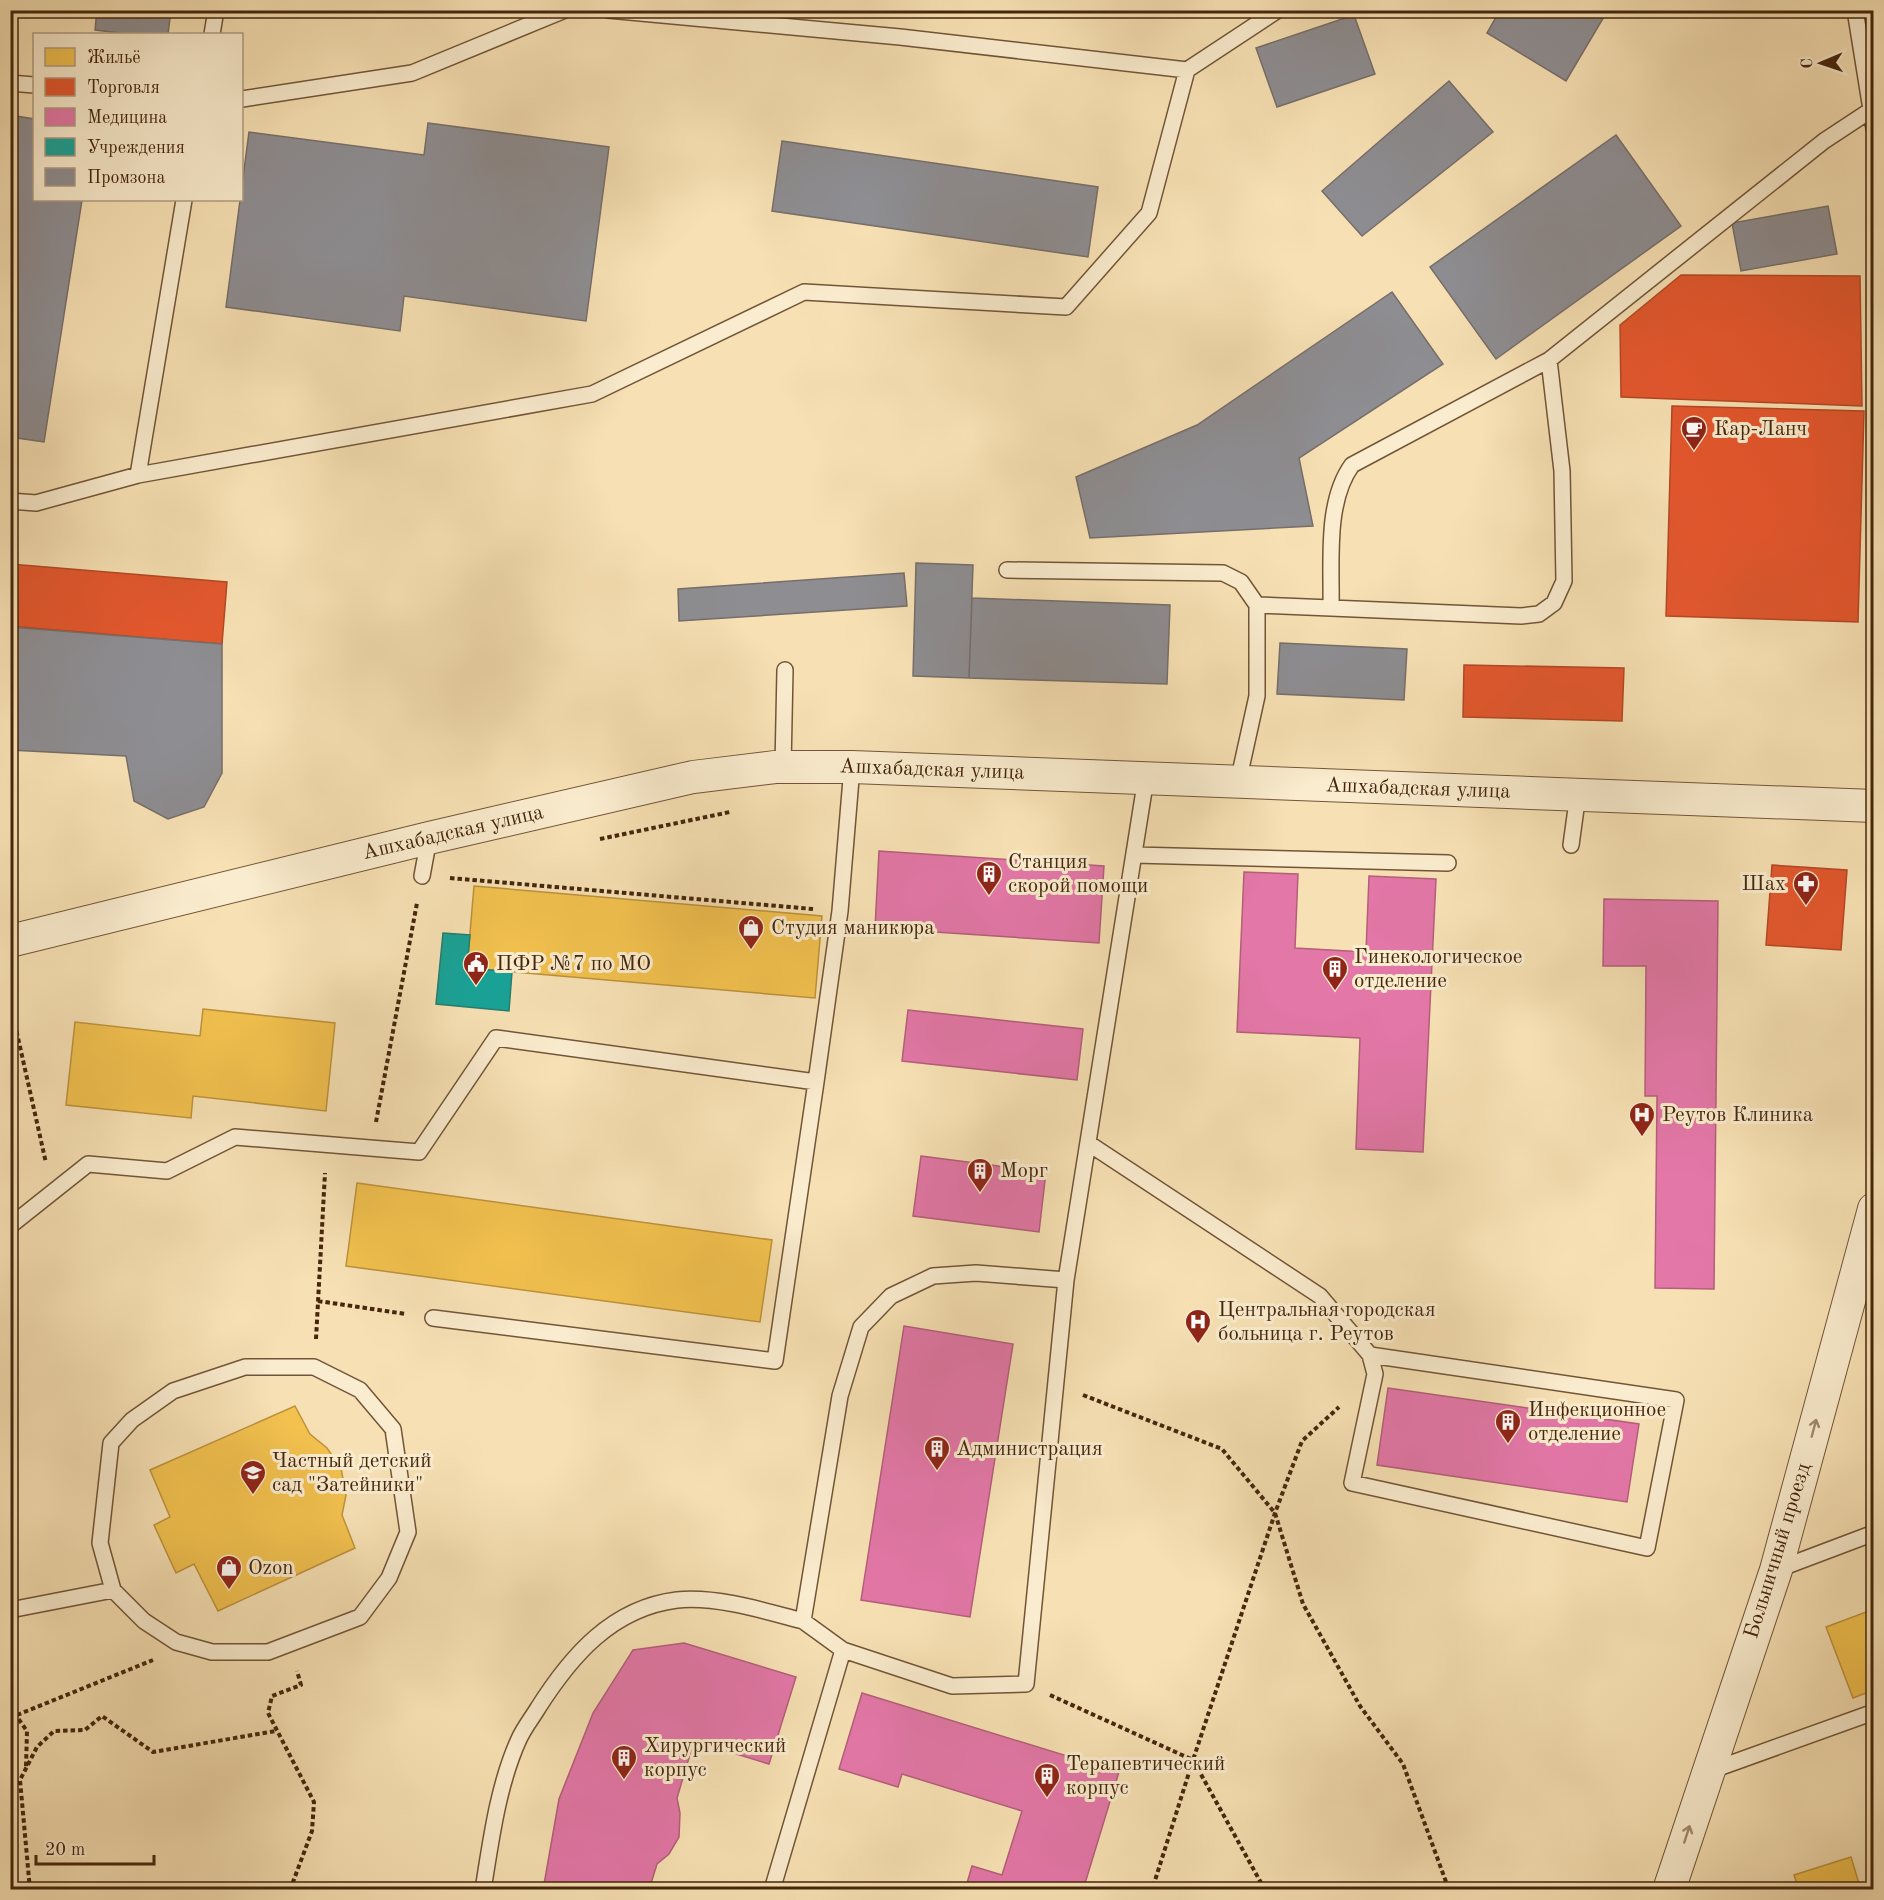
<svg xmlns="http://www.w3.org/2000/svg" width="1884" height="1900" viewBox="0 0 1884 1900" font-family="'Old Standard TT',serif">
<rect width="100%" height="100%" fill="#f7e1b4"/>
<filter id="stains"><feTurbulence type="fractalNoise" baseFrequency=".00333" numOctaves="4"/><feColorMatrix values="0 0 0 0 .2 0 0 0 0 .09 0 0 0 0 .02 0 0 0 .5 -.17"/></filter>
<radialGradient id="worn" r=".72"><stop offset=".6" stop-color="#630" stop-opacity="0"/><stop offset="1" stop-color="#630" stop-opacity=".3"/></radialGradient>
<path fill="#f2c14e" stroke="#be923a" stroke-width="1.5" d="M474 886 822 916 815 998 467 968Z
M203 1009 335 1023 326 1111 193 1096 191 1118 66 1105 75 1022 200 1036Z
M357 1183 772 1240 760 1322 346 1266Z
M295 1406 310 1434 327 1448 341 1468 346 1495 342 1515 355 1548 218 1611 194 1564 176 1573 154 1525 170 1517 150 1470Z
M1874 1609V1690L1853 1698 1826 1627Z
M1851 1857 1861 1890H1799L1794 1875Z"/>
<path fill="#e4572e" stroke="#b44824" stroke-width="1.5" d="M1681 275 1860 276 1862 406 1621 397 1620 325Z
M1672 406 1864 411 1858 622 1666 616Z
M10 564 227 582 222 644 10 626Z
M1464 665 1624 668 1622 721 1463 717Z
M1772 865 1847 870 1841 950 1766 945Z"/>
<path fill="#e377a8" stroke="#b45f7a" stroke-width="1.5" d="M879 851 1104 866 1099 943 875 928Z
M1244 872 1298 874 1295 948 1366 952 1369 876 1436 879 1423 1152 1356 1149 1360 1038 1237 1032Z
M1604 899 1718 901 1714 1289 1655 1288 1657 1096H1645L1646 966H1603Z
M908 1010 1083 1029 1077 1080 902 1061Z
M921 1156 1046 1172 1039 1232 913 1216Z
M904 1326 1013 1344 970 1617 861 1600Z
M1388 1388 1639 1424 1627 1502 1377 1465Z
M684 1643 796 1677 769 1764 694 1741 677 1798 680 1813 679 1837 669 1854 657 1864 649 1890H543L559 1799 593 1713 633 1650Z
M862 1693 1119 1772 1083 1890H965L972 1866 1002 1875 1022 1811 902 1774 898 1787 839 1769Z"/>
<path fill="#17a398" stroke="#257e6e" stroke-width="1.5" d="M443 933 470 935 467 968 512 972 509 1011 436 1004Z"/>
<path fill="#8d8d92" stroke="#776e6a" stroke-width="1.5" d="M97 10H171L168 34H128L95 30Z
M1500 10H1608L1566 81 1487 33Z
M1354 15 1375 74 1277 107 1256 48Z
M1449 81 1493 132 1362 236 1322 191Z
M10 115 34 119V200H82L44 442 10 437Z
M428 123 609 147 586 321 404 296 400 331 226 307 249 132 424 155Z
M1616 135 1681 226 1496 359 1430 267Z
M782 141 1098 187 1088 257 772 211Z
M1828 206 1837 254 1741 271 1732 223Z
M1392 292 1443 364 1299 458 1313 526 1090 538 1076 477 1197 425Z
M916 563 973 565 969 678 913 676Z
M904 573 907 606 679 621 678 589Z
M972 598 1170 605 1167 684 969 678Z
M10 627 222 644V773L204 807 168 819 134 801 126 756 10 750Z
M1280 643 1407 649 1404 700 1277 694Z"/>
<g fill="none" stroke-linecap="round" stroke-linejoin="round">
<defs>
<path id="service" d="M608 10 900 37 1187 70
M1855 10 1874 128
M212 34 216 10
M10 83 34 85
M242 99 412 73 565 10
M138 475 184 200
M10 501 36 503 138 475 592 394 804 292 1066 307 1149 213 1187 70 1278 10
M1007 570 1223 573 1241 582 1257 605
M1331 608 1521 616 1539 614 1554 603 1564 581 1562 471 1549 360
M783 767 785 670
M1238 782 1257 696V605L1331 608C1332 563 1325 502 1352 465L1549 360 1824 141 1871 110
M1571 845 1578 794
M1134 855 1448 863
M422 876 429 838
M1088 1143 1320 1296 1370 1355 1676 1400 1647 1548 1352 1483 1375 1374 1370 1355
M10 1226 88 1164 167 1171 235 1137 419 1152 496 1038 816 1082 840 911 852 767
M433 1318 775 1361 816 1082
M245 1367H314L360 1390 393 1429 408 1532 389 1578 360 1617 268 1652H212L176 1642 144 1621 113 1590 100 1543 111 1443 132 1420 173 1391Z
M1776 1570 1874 1533
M10 1610 113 1590
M843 1650 952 1686 1026 1684 1066 1280 1146 778
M1710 1771 1874 1712
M483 1890C491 1840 498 1785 519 1739 524 1728 532 1718 538 1708 571 1656 612 1608 677 1600 717 1596 765 1611 803 1621L840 1396 861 1327 891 1296 933 1276 976 1273 1066 1280
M772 1890 843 1650 803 1621"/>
<path id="minor" d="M10 941 429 838 693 777 775 767H852L1874 806
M1669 1890 1776 1570 1874 1209"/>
</defs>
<use href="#service" stroke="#725537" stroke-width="18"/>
<use href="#minor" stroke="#725537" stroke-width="34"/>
<path stroke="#45260d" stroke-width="4" stroke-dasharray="4.5 3" stroke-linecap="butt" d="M600 839 730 812
M450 878 813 909
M10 1002 46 1163
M376 1122 417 903
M318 1301 406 1314
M316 1339 325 1173
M1083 1395 1222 1449 1275 1513 1303 1604 1360 1706 1403 1764 1449 1890
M1050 1695 1193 1760 1152 1890
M10 1707 27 1731 26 1767
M17 1715 153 1660
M10 1788 19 1781
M30 1890 20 1780 37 1747 54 1731 85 1730 102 1716 153 1752 276 1731
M290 1890 312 1831 314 1802 268 1713 272 1696 301 1685 297 1671
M1265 1890 1193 1760 1275 1513 1302 1441 1339 1407"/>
<use href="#service" stroke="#faecce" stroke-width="15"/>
<use href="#minor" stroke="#faecce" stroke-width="32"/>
</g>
<defs><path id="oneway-shaft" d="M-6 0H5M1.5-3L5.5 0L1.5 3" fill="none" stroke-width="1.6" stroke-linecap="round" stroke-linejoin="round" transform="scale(1.5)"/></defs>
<g stroke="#a0896e">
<use href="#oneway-shaft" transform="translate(1814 1428) rotate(-75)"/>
<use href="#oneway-shaft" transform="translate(1687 1834) rotate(-72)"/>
</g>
<defs>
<symbol id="cafe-pin" viewBox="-11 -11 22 30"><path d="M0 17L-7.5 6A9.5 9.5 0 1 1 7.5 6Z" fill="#8f2418" stroke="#faecce"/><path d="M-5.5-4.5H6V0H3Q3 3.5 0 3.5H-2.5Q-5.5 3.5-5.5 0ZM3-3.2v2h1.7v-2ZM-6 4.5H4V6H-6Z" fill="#fff"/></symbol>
<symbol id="building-pin" viewBox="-11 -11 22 30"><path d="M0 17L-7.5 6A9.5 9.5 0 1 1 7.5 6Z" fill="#8f2418" stroke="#faecce"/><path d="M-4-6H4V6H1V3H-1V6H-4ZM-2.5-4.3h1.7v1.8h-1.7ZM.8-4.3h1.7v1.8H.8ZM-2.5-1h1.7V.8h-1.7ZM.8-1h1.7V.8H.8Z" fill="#fff"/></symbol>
<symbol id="pharmacy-pin" viewBox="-11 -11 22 30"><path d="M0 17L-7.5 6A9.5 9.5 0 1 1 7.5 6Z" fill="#8f2418" stroke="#faecce"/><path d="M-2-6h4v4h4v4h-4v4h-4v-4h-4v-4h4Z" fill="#fff"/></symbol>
<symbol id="shop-pin" viewBox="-11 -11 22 30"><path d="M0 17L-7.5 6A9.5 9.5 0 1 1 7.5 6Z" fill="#8f2418" stroke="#faecce"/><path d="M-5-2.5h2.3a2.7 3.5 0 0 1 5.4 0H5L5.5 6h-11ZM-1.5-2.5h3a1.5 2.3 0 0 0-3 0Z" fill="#fff"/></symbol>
<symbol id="civic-pin" viewBox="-11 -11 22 30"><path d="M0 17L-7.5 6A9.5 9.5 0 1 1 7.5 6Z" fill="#8f2418" stroke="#faecce"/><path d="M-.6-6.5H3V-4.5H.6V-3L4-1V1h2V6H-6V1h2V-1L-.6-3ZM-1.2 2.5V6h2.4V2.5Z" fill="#fff"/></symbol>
<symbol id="hospital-pin" viewBox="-11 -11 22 30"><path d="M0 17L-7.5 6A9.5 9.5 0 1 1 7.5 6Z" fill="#8f2418" stroke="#faecce"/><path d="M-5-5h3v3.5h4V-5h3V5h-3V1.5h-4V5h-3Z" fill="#fff"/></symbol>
<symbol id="school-pin" viewBox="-11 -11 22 30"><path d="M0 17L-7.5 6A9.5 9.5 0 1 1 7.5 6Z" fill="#8f2418" stroke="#faecce"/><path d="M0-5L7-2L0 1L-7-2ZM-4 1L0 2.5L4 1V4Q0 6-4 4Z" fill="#fff"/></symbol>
</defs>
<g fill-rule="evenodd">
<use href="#cafe-pin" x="1679" y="414" width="30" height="40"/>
<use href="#building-pin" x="974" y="859" width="30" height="40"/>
<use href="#pharmacy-pin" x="1791" y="869" width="30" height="40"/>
<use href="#shop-pin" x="736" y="913" width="30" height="40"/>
<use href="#civic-pin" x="461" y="949" width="30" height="40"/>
<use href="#building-pin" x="1320" y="954" width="30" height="40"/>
<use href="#hospital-pin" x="1627" y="1100" width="30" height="40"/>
<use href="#building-pin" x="965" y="1156" width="30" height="40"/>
<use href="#hospital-pin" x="1183" y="1307" width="30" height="40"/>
<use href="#building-pin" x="1493" y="1407" width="30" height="40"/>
<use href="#building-pin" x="922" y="1434" width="30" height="40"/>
<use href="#school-pin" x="238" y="1458" width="30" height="40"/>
<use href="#shop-pin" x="214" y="1553" width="30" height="40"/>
<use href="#building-pin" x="609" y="1743" width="30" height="40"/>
<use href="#building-pin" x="1032" y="1761" width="30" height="40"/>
</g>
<g text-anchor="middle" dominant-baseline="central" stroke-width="6" stroke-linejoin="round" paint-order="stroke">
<g font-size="21" fill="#45260d" stroke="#faecce" text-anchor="start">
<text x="1714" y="429">Кар-Ланч</text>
<text x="1008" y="862">Станция<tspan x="1008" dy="24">скорой помощи</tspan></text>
<text x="1786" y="884" text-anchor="end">Шах</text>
<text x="771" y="928">Студия маникюра</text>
<text x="1354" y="957">Гинекологическое<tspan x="1354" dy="24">отделение</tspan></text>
<text x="496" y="964">ПФР №7 по МО</text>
<text x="1662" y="1115">Реутов Клиника</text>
<text x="1000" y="1171">Морг</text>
<text x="1218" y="1310">Центральная городская<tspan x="1218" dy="24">больница г. Реутов</tspan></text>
<text x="1528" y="1410">Инфекционное<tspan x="1528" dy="24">отделение</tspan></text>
<text x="956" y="1449">Администрация</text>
<text x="272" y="1461">Частный детский<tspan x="272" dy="24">сад "Затейники"</tspan></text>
<text x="248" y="1568">Ozon</text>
<text x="644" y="1746">Хирургический<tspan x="644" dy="24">корпус</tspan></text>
<text x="1066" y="1764">Терапевтический<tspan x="1066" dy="24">корпус</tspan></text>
</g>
<g font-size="21" fill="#45260d" stroke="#faecce">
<text transform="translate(932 770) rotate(2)">Ашхабадская улица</text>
<text transform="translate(1418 789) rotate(2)">Ашхабадская улица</text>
<text transform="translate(453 833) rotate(-13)">Ашхабадская улица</text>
<text transform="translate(1778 1551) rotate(-73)">Больничный проезд</text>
</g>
</g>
<rect width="1884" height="1900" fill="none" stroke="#f7e1b4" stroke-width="36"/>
<rect x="12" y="12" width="1860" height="1876" fill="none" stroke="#45260d" stroke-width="3"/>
<rect x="18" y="18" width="1848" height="1864" fill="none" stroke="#45260d" stroke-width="1.5"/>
<rect x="33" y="33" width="210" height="168" fill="#faecce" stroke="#b29d81" stroke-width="1.5"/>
<rect x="45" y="48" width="30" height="18" fill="#f2c14e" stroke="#b29d81" stroke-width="1.5"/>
<text x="87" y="63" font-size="18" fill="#45260d">Жильё</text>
<rect x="45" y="78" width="30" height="18" fill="#e4572e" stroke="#b29d81" stroke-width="1.5"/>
<text x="87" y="93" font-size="18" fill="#45260d">Торговля</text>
<rect x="45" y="108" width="30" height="18" fill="#e377a8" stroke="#b29d81" stroke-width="1.5"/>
<text x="87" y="123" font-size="18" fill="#45260d">Медицина</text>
<rect x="45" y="138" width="30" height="18" fill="#17a398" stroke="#b29d81" stroke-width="1.5"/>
<text x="87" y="153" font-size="18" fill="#45260d">Учреждения</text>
<rect x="45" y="168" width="30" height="18" fill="#8d8d92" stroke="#b29d81" stroke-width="1.5"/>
<text x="87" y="183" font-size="18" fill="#45260d">Промзона</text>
<g transform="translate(1821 63) rotate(268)" stroke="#faecce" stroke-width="4.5" paint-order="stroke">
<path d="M0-4.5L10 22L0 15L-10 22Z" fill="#45260d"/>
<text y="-9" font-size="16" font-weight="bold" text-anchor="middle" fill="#45260d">С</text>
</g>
<path d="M36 1855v9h118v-9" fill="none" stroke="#45260d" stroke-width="3"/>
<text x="45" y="1855" font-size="18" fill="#45260d" stroke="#faecce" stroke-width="4.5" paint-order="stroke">20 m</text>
<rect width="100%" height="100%" filter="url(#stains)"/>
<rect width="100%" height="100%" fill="url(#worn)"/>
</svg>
